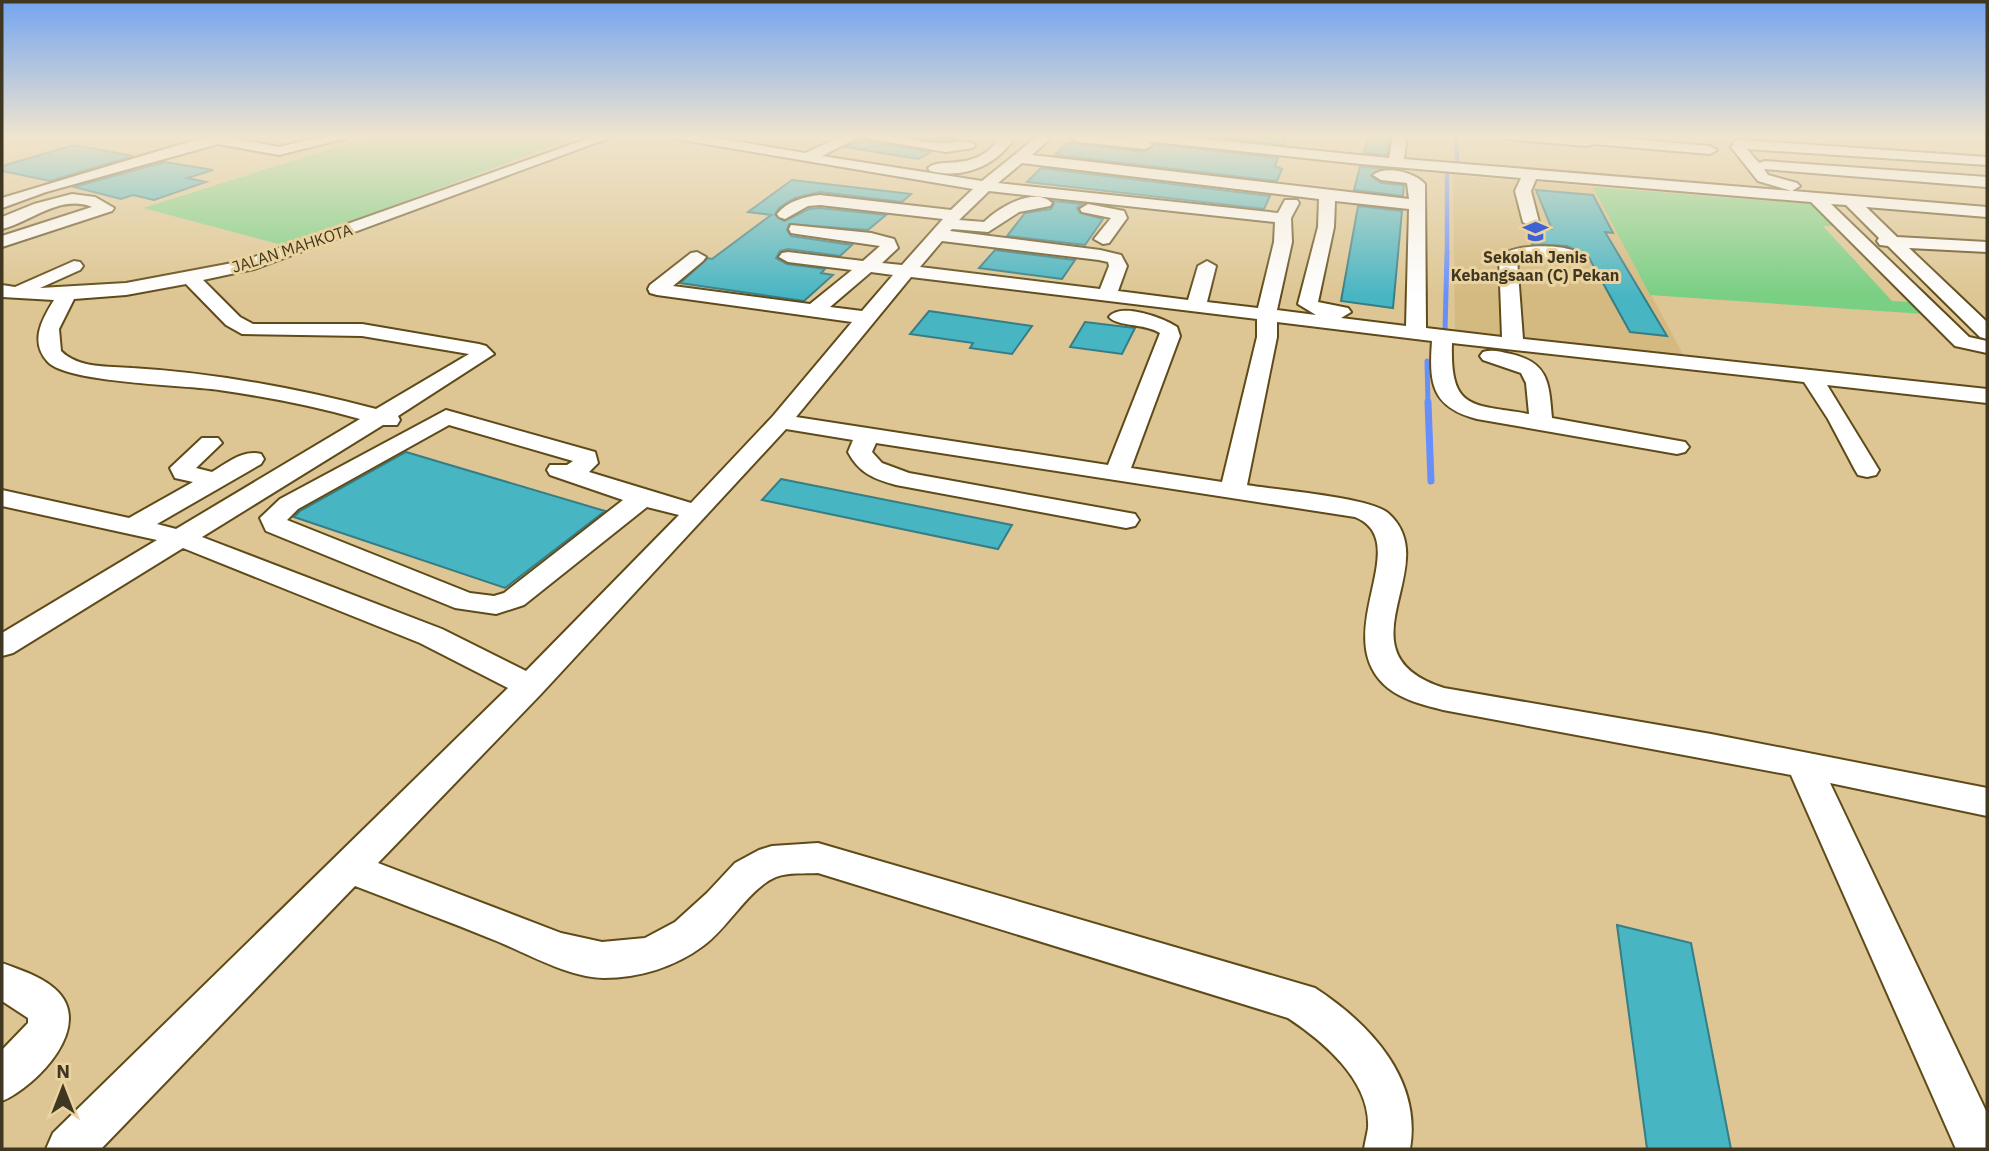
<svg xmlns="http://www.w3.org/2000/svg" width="1989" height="1151" viewBox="0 0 1989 1151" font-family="'IBM Plex Sans',sans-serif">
<rect width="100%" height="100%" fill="#ddc693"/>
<path fill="#d4ba80" d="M1453 175 1593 187 1684 356 1455 332Z"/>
<path fill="#79cf83" d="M375 135H581L286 246 143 208Z
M1593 187 1814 204 1837 226H1823L1892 301 1910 302 1924 314 1650 295Z"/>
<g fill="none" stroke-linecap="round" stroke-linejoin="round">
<path stroke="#678ffc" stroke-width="4.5" d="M1456 135 1457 160
M1447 173V253"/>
<path stroke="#678ffc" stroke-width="5" d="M1445 331 1447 252
M1427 361 1428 404"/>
<path stroke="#678ffc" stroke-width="7" d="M1428 402 1431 481"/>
</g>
<path fill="#48b5c3" stroke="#367d86" stroke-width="2" d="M897 135H963L953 140 939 141Z
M1186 135H1288L1284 145Z
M1368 136 1390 138 1387 155 1364 153Z
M863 138 871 142 931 152 918 159 846 147Z
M1067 143 1145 152 1154 144 1278 158 1275 166 1282 169 1277 181 1055 155Z
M74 145 133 156 50 181 2 171V166Z
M165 162 213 170 187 178 206 182 154 200 133 195 121 199 74 187Z
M1360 167 1382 168 1371 176 1381 183 1404 185 1403 196 1354 190Z
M1041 168 1270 196 1264 209 1027 182Z
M792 180 911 194 902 202 820 192 795 198 779 208 775 215 784 221 809 209 820 208 886 215 868 230 789 224 787 230 791 236 852 245 840 256 788 249 780 251 776 258 787 264 825 269 821 273 833 275 804 301 680 283 708 258 712 259 771 215 748 212Z
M1536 190 1593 195 1613 233 1605 232 1667 336 1630 332 1588 256 1567 246 1532 244 1531 229H1552Z
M1053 201 1083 204 1077 208 1080 213 1103 219 1085 245 1007 236 1025 213 1051 209 1054 204Z
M1358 206 1402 211 1393 308 1341 301Z
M995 250 1075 260 1062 279 979 268Z
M929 311 1032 326 1012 354 970 348 973 343 910 334Z
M1085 322 1135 328 1122 354 1070 347Z
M406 452 605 511 505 588 294 517 300 511Z
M781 479 1012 525 998 549 762 500Z
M1617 925 1691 943 1731 1149H1647Z"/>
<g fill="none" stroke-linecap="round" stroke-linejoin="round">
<defs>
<path id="minor" d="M212 135H242L236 139 279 147 327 135H349L347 138 279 155 218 144 46 192 2 208V198Z
M598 135H617L254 269 203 280 240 317 253 324H362L479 344 486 346 494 354 398 416 400 420 397 425H383L202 537 442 629 526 671 679 515 647 507 524 605 496 614 455 608 266 531 260 518 280 499 446 410 595 452 598 463 589 472 691 503 773 416 852 322 657 295 650 293 648 289 650 285 691 253 697 252 706 257 703 261 673 286 810 304 852 270 788 262 779 257 782 253 788 252 863 261 880 246 797 234 791 233 789 229 791 225 871 233 894 239 898 248 882 263 902 265 943 219 820 205 808 206 785 219 779 217 777 214C788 201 803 197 820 195L951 210 973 189 676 139 669 135H698L805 153 845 135H863L822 156 982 181 1039 135H1054L1032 155 1409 199 1407 183 1381 180 1373 175C1385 165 1415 172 1425 184L1426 328 1502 337 1499 257C1511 243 1571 243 1583 256 1572 268 1535 253 1517 259L1523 339 1987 389V403L1827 385 1879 470 1876 475 1867 477 1858 475 1855 470 1828 419 1804 382 1452 343C1450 411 1471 404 1529 414L1526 383 1521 373 1483 360 1480 356 1483 352C1492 349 1501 352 1511 354 1549 363 1549 383 1552 418L1685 442 1689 447 1685 452 1677 454 1477 419C1431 407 1429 383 1432 341L1277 322V337L1247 485C1275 490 1369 497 1388 513 1447 565 1334 653 1444 688L1711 734 1987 788V816L1830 783 1987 1113V1149H1956L1791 775 1443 710C1424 705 1403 700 1388 688 1326 637 1417 542 1355 517L876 443 872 452 882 463 909 473 1135 514 1139 520 1135 526 1126 528 896 485C874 479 859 473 848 452L853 440 786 429 541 694 378 863 561 933 602 942 645 938 675 922 707 893 735 863 759 850 772 846 818 843 1315 988C1370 1024 1422 1079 1410 1149H1364C1365 1142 1367 1135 1368 1128 1371 1081 1323 1041 1288 1018L818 873C805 874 788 872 776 877 749 888 728 928 703 946 675 967 639 978 604 978 567 977 527 953 494 940 448 921 401 904 355 886L101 1149H46L53 1133 508 688 420 643 183 548 13 653 2 656V633L157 540 2 506V490L129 518 193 482 175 478 170 468 202 438H218L222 443 196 468 212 472C227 463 243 449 261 454L264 459 261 464 157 524 176 529 360 419C314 406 267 397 219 390 185 385 68 383 48 362 29 342 42 319 54 300L2 297V285L15 287 74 261 80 262 83 266 80 270 40 288 126 283 243 261ZM1022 163 1319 199 1318 227 1298 304 1316 315 1277 310 1292 242 1291 218 1299 203 1297 200H1285L1278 213 998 183ZM989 191 1275 222 1274 242 1258 308 1207 302 1216 266 1207 261 1198 266 1188 300 1118 291 1127 266 1121 255 1100 250 950 231 952 229 988 232 1019 212 1050 206 1052 203C1034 186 998 208 984 222L959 220ZM1335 201 1409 209 1406 326 1341 318 1351 312 1348 308 1318 302 1334 227ZM942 241 1099 260 1108 262 1109 266 1100 289 920 267ZM871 272 893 275 862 311 830 307ZM911 277 1257 319V337L1222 482 1131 468 1180 336 1177 327C1163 318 1121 302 1109 317 1118 327 1144 323 1160 333L1108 465 796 417ZM186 284 226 325 242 334 362 336 469 354 376 409C296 388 215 373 132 368 109 366 79 369 61 351L59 329 74 299 126 295ZM449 425 573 461 567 465H550L547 470 550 475 623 500 504 593 494 596 470 593 287 520 298 509Z
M864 135C893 133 921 145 949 143 959 143 967 138 975 145L973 148 946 152 871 139Z
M982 135H1003L1013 140C994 167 962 179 930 171L928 168C942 156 970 173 997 142Z
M1075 135 1125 139 1120 135H1163L1389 158 1393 135H1407L1404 159 1987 207V217L1866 207 1897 237 1987 242V252L1909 248 1987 322V339L1980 337 1888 246 1880 245 1877 241 1879 238 1846 205 1831 204 1969 337 1987 341V353L1955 346 1811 202 1536 179 1531 191 1539 222 1531 227 1523 222 1515 191 1521 178 1361 164 1147 141 1152 145 1145 149 1078 142 1071 138Z
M1498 135 1581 137 1587 135 1710 146 1717 150 1710 154 1593 144 1587 146 1505 139Z
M1979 135H1987V139L1981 138Z
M1740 140 1987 157V165L1747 149 1759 163 1765 161 1987 177V187L1764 169 1768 175 1797 183 1800 186 1792 191 1758 181 1731 147 1735 141Z
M72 194 95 197 114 208 112 211 2 247V236L92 207C60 194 31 222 2 229V217L34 204Z
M1088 204 1124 211 1127 218 1109 243 1103 244 1094 239 1111 218 1082 212 1080 209Z
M2 963C20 970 41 976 55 989 96 1025 37 1086 2 1101V1050L28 1023V1018L2 1001Z"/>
</defs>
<use href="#minor" stroke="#5f4b19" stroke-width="4"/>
<use href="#minor" fill="#fff" fill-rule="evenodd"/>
</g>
<linearGradient id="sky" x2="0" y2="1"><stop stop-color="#74a5f0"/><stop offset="0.46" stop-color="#f0e5ce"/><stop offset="1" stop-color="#f0e5ce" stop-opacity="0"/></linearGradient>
<rect width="1989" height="296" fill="url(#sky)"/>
<defs>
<symbol id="school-bare" viewBox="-9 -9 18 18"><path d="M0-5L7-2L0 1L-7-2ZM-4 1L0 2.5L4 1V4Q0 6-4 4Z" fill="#3e62d4" stroke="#ead39f" stroke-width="2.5" paint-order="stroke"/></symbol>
</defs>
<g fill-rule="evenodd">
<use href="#school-bare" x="1518" y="214" width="35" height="35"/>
</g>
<g text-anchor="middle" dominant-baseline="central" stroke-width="6" stroke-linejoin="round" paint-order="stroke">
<g font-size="16" fill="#403722" stroke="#ead39f">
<text transform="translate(292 248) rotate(-18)">JALAN MAHKOTA</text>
</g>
<g font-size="16" font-weight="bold" fill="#403722" stroke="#ead39f">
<text x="1535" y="257">Sekolah Jenis<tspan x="1535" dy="18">Kebangsaan (C) Pekan</tspan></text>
</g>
</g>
<rect width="1989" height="1151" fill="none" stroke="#403722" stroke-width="7"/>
<g transform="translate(63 1088)" stroke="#ead39f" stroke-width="5" paint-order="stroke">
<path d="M0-5L12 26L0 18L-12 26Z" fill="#403722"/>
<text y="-10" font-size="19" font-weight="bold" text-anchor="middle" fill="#403722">N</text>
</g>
</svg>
